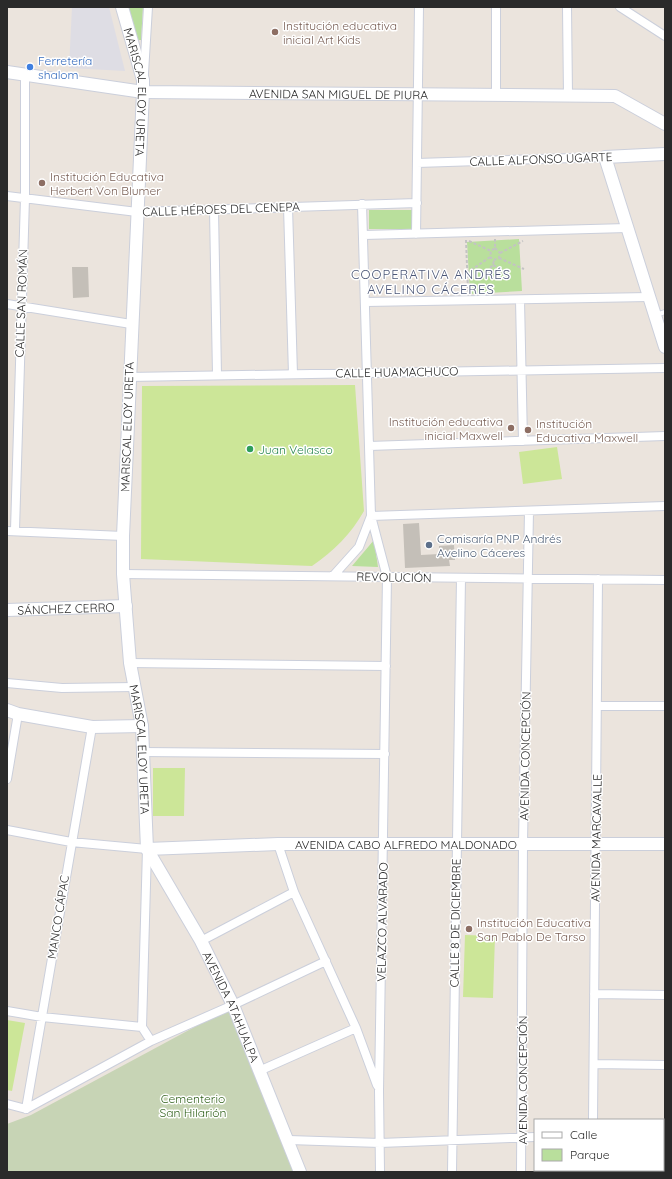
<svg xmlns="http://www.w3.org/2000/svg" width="672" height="1179" viewBox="0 0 672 1179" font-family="Quicksand,sans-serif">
<rect width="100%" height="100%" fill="#ebe4dd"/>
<path fill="#dedde4" d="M72 7H109L125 71 69 68Z"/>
<path fill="#b9df9c" d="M129 7H143L141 40H135Z
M369 210H412V229H369Z
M519 239 522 291 470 294 467 242Z
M374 540 378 567 352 566Z"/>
<path fill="#c7d4b5" d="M228 1009 297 1172H7V1124L31 1115Z"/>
<path fill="#cce698" d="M355 385 364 511C351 534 334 551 312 566L141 559 142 386Z
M557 447 562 479 523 484 519 452Z
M153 768H185L184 816H153Z
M465 935 495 936 493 998 463 997Z
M7 1020 25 1023 12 1091 7 1090Z"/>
<path fill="#c4bfb8" d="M72 267H88L89 297 73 298Z
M419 523 421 555 439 554V546L454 545 455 560H449L450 566 405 568 403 524Z"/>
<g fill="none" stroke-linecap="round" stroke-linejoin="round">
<defs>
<path id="lane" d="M656 315 665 312"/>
<path id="street" d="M496 7V95
M567 7 568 96
M620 7 665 36
M144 73 148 7
M417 163 605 157
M7 196 137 212 417 203
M362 204 371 516 387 577 379 1091 380 1172
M288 207 293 374
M214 210 217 375
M416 234 419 7
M364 235 627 228
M520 300 523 441
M366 302 649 297
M7 304 131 324
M129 377 665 368
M369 446 665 436
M15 530 25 198V75
M7 531 123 536
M123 574 665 580
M333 576 359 547 371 516 665 506
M130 663 386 666
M7 683 62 688 135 687
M597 706H665
M142 752 385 754
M7 779 18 714
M7 830 71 842 147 849 142 1027 151 1041
M278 844 294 892 356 1028 377 1085
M201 941 294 892
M594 994 665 995
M7 1011 42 1017 142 1027
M594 1064 665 1065
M259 1071 356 1028
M7 1104 26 1109
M26 1109 92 727
M26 1109 151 1041 233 1005 326 961
M593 1120 598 579
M663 1136H665
M289 1140 380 1143 535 1137
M452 1172 461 578
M521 1172 523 844 529 511
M593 1172V1170"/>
<g id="secondary">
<path id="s1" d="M122 7 143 80V92L123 536V574L130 663 142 726 147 849 201 941 233 1005 300 1172"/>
<path id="s2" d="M7 72 143 92 615 96 665 124"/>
<path d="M665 154 605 157 665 347"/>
<path id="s3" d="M7 610 126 606"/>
<path d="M7 710 18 714 92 727 142 726"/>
<path id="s4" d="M147 849 278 844H665"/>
</g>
</defs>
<use href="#lane" stroke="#cbcfdb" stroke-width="6"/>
<use href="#street" stroke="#cbcfdb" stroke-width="10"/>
<use href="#secondary" stroke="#cbcfdb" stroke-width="14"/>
<path stroke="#c3c3c3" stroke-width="2" stroke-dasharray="3 2" stroke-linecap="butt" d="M466 240 468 291
M469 241 491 251
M495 248 500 253 499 258 494 260 490 257 491 251 495 248V239
M500 253 523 241
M499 258 524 269
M493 265 501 269 500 275 495 278 489 275V269L493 265 494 260
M467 273 490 257"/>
<use href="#lane" stroke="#fff" stroke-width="4"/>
<use href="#street" stroke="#fff" stroke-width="8"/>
<use href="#secondary" stroke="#fff" stroke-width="12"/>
</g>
<g fill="#8d6e63" stroke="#fff" stroke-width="1.5">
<circle cx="275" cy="32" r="4"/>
<circle cx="42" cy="183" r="4"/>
<circle cx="511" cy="428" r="4"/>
<circle cx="528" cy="430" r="4"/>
<circle cx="469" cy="929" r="4"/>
</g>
<circle fill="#3f7fe0" stroke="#fff" stroke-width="1.5" cx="30" cy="67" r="4"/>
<circle fill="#2e9e5b" stroke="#fff" stroke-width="1.5" cx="250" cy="449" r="4"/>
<circle fill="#5c6f8a" stroke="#fff" stroke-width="1.5" cx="429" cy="545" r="4"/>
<g text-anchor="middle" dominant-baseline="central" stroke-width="3" stroke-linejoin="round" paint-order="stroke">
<g font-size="12" fill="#785e54" stroke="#fff" text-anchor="start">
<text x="283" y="25">Institución educativa<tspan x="283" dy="14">inicial Art Kids</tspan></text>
<text x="50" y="176">Institución Educativa<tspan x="50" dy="14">Herbert Von Blumer</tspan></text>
<text x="503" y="421" text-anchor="end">Institución educativa<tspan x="503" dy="14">inicial Maxwell</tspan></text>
<text x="536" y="423">Institución<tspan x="536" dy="14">Educativa Maxwell</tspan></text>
<text x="477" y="922">Institución Educativa<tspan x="477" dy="14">San Pablo De Tarso</tspan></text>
</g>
<g font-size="12" fill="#366cbe" stroke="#fff" text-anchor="start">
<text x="38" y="60">Ferretería<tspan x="38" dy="14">shalom</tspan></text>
</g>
<g font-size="12" fill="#2a2a2a" stroke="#fff">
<text stroke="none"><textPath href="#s1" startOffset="87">MARISCAL ELOY URETA</textPath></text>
<text stroke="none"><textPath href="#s2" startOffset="333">AVENIDA SAN MIGUEL DE PIURA</textPath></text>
<text transform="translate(541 159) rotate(-2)">CALLE ALFONSO UGARTE</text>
<text transform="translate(221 209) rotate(-2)">CALLE HÉROES DEL CENEPA</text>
<text transform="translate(21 303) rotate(-88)">CALLE SAN ROMÁN</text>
<text transform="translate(397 372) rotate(-1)">CALLE HUAMACHUCO</text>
<text transform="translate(127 427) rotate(-88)">MARISCAL ELOY URETA</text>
<text transform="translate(394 577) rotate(1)">REVOLUCIÓN</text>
<text stroke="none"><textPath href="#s3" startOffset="59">SÁNCHEZ CERRO</textPath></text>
<text stroke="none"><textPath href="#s1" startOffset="747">MARISCAL ELOY URETA</textPath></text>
<text transform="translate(525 756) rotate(-89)">AVENIDA CONCEPCIÓN</text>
<text transform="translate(596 838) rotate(-89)">AVENIDA MARCAVALLE</text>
<text stroke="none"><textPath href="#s4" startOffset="259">AVENIDA CABO ALFREDO MALDONADO</textPath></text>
<text transform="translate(58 917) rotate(-81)">MANCO CÁPAC</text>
<text transform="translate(382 922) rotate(-89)">VELAZCO ALVARADO</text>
<text transform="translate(455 923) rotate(-89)">CALLE 8 DE DICIEMBRE</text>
<text stroke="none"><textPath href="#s1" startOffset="1026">AVENIDA ATAHUALPA</textPath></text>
<text transform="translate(522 1080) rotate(-90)">AVENIDA CONCEPCIÓN</text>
</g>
<g font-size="12" fill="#27864d" stroke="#fff" text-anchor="start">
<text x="258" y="449">Juan Velasco</text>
</g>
<g font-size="12" fill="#4e5e75" stroke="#fff" text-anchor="start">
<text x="437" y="538">Comisaría PNP Andrés<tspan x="437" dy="14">Avelino Cáceres</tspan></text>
</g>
<g font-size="12" fill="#33631e" stroke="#fff">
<text x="193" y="1098">Cementerio<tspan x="193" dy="14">San Hilarión</tspan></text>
</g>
<g font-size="13" letter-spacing="1" fill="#4d5878" stroke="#fff">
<text x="431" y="274">COOPERATIVA ANDRÉS<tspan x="431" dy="15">AVELINO CÁCERES</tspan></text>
</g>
</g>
<rect width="672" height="1179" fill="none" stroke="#2a2a2a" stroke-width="16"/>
<rect x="534" y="1119" width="130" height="52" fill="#ffffff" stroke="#aaaaaa"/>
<rect x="542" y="1132" width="20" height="6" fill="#ffffff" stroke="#aaaaaa"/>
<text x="570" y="1139" font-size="12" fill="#2a2a2a">Calle</text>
<rect x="542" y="1149" width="20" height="12" fill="#b9df9c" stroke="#aaaaaa"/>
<text x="570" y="1159" font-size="12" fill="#2a2a2a">Parque</text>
</svg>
